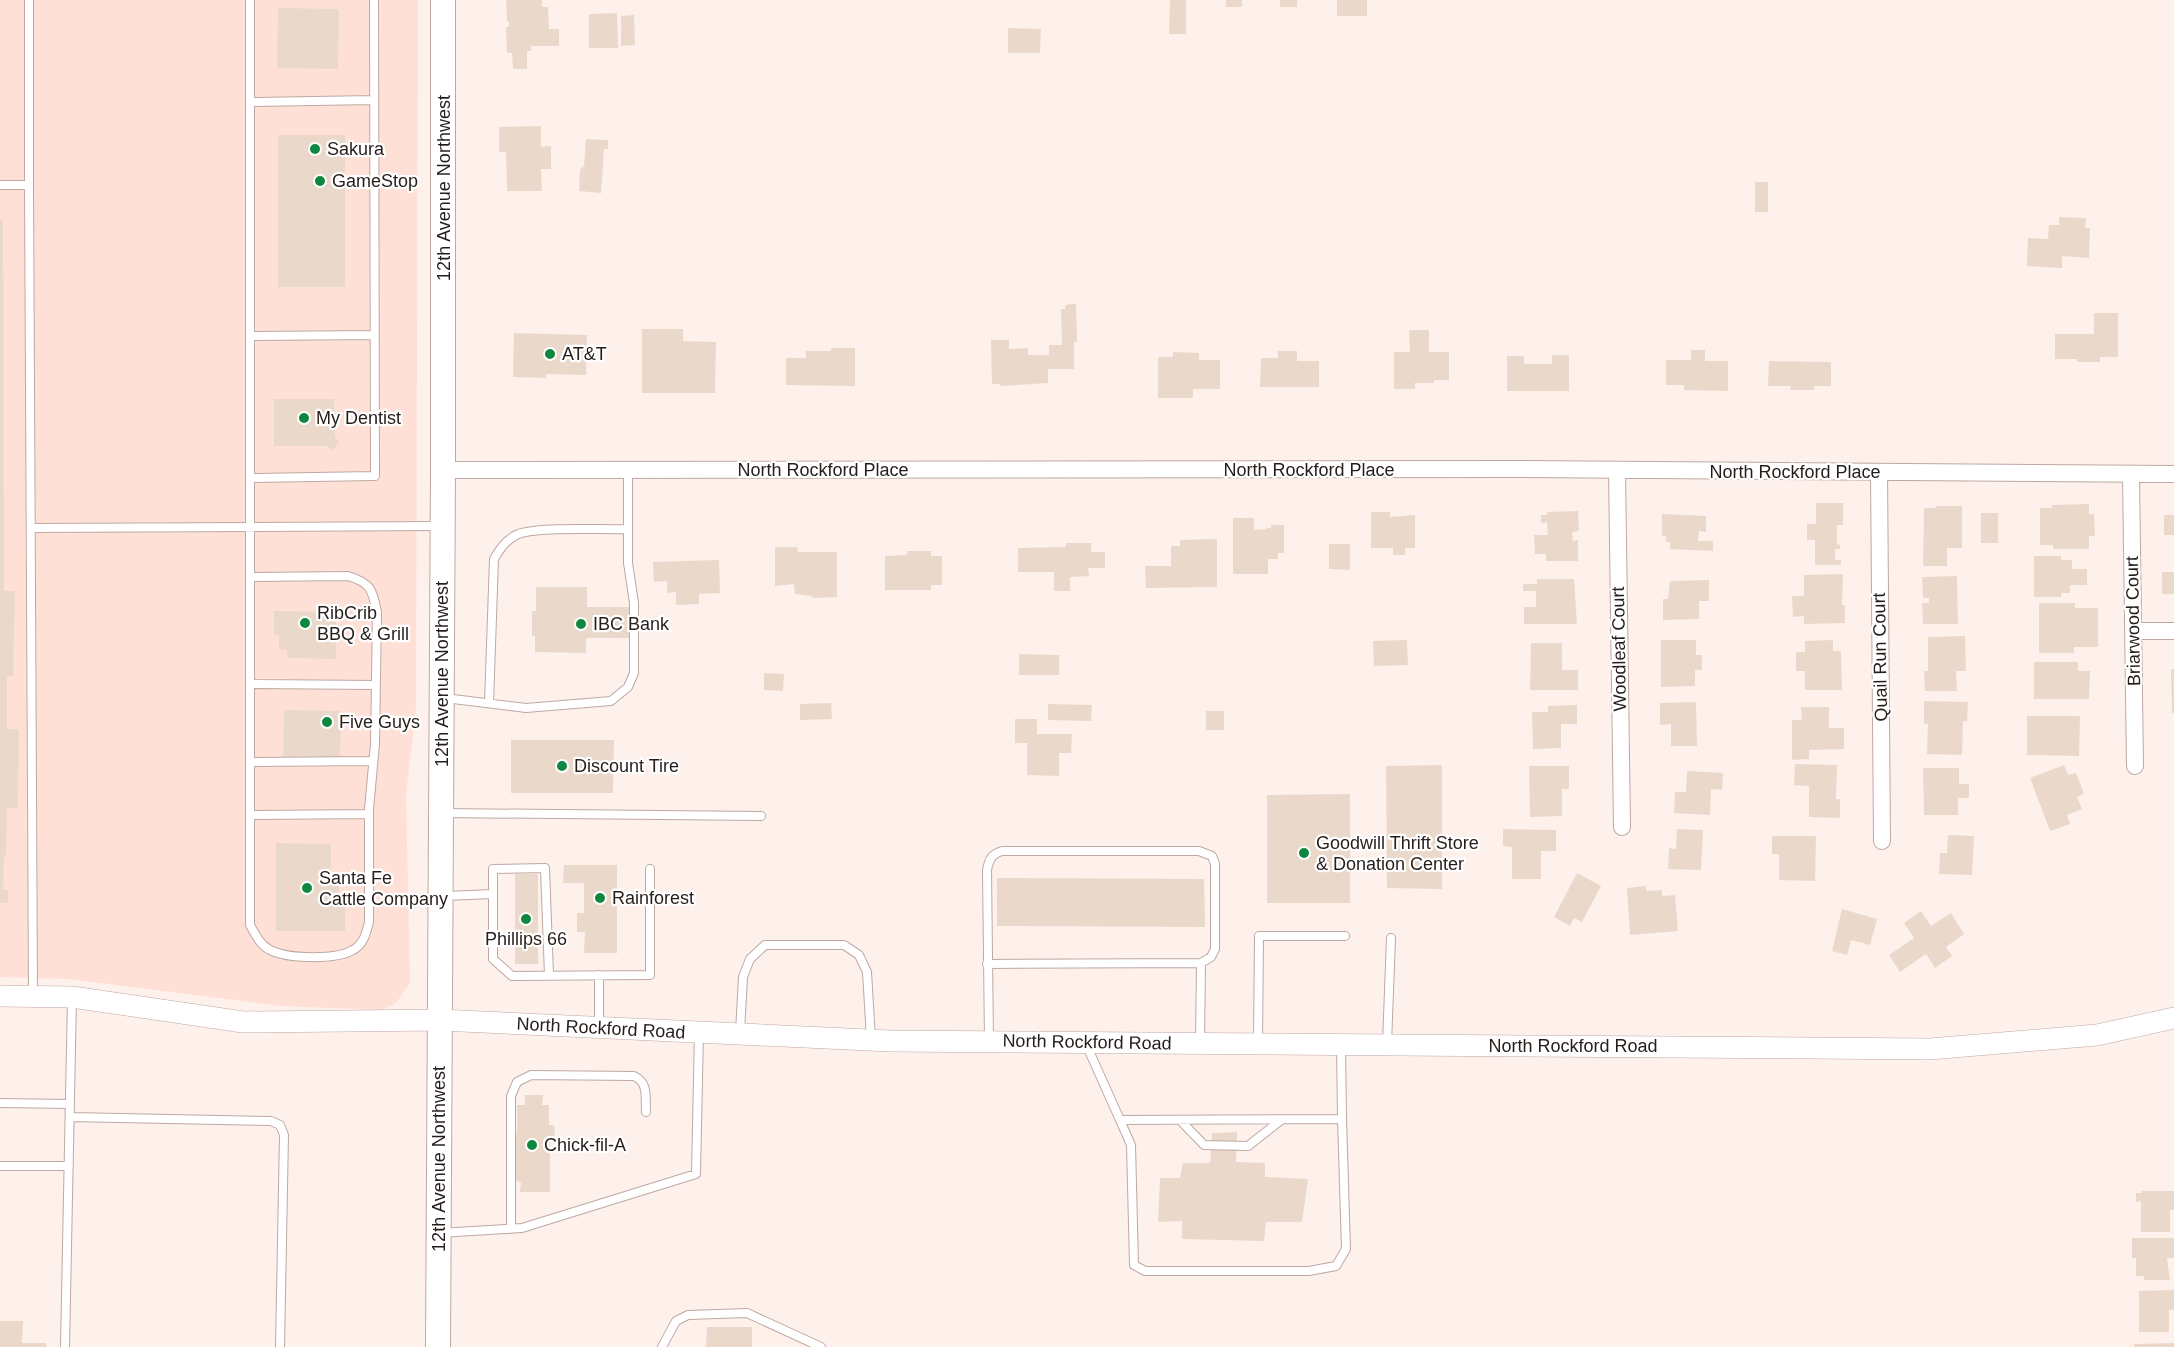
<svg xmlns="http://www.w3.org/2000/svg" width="2174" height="1347" viewBox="0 0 2174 1347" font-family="Helvetica,sans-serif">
<rect width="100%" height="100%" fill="#fef0eb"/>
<path fill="#ffe0d6" d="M0 0H418L416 708 406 794 410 983 396 1003 382 1010 281 1006 69 979 0 977Z"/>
<path fill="#ead9cb" d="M506 0H542V7H548L549 29H559V46H531V51H527V69H513L512 53H507L506 27H509V22H507Z
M1170 0H1186V34H1169Z
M1226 0H1242V7H1226Z
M1280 0H1297V7H1280Z
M1337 0H1367V16H1337Z
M278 8 339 9 338 69 277 68Z
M617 13 618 48H589V14Z
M634 15 635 45 621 46V16Z
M1008 28 1041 29 1040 53H1008Z
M541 126V147L551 146V169H541L542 191H507L506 152H499V127Z
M278 135H345V287H278Z
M586 139 608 140V149H604L601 193 579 191 580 170 584 166Z
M1755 182H1768V212H1755Z
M2059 217 2086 218 2085 228H2090L2089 258 2062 256V268L2027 266 2028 238 2048 239 2049 225H2059Z
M0 220H3L4 591H15L13 676H7V729H19L18 808H7L6 855H4L3 890H8V903H0Z
M1069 304H1076L1077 342H1074V369H1048V383L1000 386V384H992L991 340H1009V349L1028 348V355H1049V345H1062L1061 309H1065V306Z
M2094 313H2118V357H2100V362H2077V359H2055V334H2094Z
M642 329H683V341L716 342 715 393H642Z
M1409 330H1429V352H1449V380H1434V383H1415V389H1394V352H1410Z
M514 333 587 335 586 375 546 374V378L513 377Z
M831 348H855V386L786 385V358H806V351H831Z
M1691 350H1705V361H1728V391L1684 390V385H1666V360H1691Z
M1278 351H1297V361H1319V387H1260L1261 358H1278Z
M1173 352 1199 353V360H1220V389H1193V398H1158V357H1173Z
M1552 355H1569V391H1507V356H1524V364H1552Z
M1769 361 1831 362V386H1814V390H1790L1791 386H1768Z
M274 399H334L335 437 339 442 332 451 326 446H274Z
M1816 503H1843V525H1837V544L1840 545V549H1835V560H1841V565H1815V540H1807V524H1816Z
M2089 504V514H2094L2095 536H2089V549H2053V545H2040V508H2052V505Z
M1936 506H1962V548H1947V566H1923L1924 508H1936Z
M1578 511 1579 531 1572 532 1573 541 1578 540V561H1546V554H1535L1534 535H1548L1547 522 1541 523V515H1547V512Z
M1371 512H1390V517L1415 515V548H1405V555H1393V548H1371Z
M1981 513H1998V543H1981Z
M1662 514 1706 516V532L1699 531 1698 541H1713V551L1670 549V542H1666V536H1662Z
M2164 515H2174V535H2164Z
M1233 518H1254V530L1267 529V528H1271V525H1284V553H1278V559H1268V574H1233Z
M1217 539V587L1146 588 1145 566H1171V546H1180V540Z
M1066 543H1091V552H1105V568H1088L1089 576 1070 577V591H1054V572H1018V548L1066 547Z
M1329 544H1350V570L1329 569Z
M775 547H797L798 552H837V597L812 598V596L795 594 794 584 775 586Z
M907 551H931V556H942V585H931V590H885V556L907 555Z
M2034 556H2061V560H2072V569H2087V585H2070V593H2061V597H2034Z
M719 560 720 593 699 594V604L676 605V592L667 593V581L654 582 653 562Z
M2162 572H2174V594H2162Z
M1843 574 1842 605H1845V623L1804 624V616L1793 617 1792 596H1804V575Z
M1957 576 1958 624H1923L1922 603H1929V598H1923L1922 577Z
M1537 579H1574L1577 624H1524V607H1536V591H1523V584H1537Z
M1709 580V601H1699V619L1663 620V599H1668L1670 581Z
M536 587H587V607H630L629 638H586V653L535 652V636H532V611H536Z
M2039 603H2075V608H2098V647H2074V653H2039Z
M274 611 336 612V659L287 658V650H279V635H274Z
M1965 636 1966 671H1956L1957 691H1925L1924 671H1928V637Z
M1407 640 1408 665 1374 666 1373 641Z
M1661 640H1696V655H1702V670H1695V686L1661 687Z
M1833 640V651H1841L1842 690H1805V671H1796V652H1805V641Z
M1531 643H1562V670H1578V690H1530Z
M1019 654 1059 655V675H1019Z
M2034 662H2078V671H2090L2089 699H2034Z
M2171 669H2174V713H2172Z
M764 673 784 674 783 691 764 690Z
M1924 701 1968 702 1967 721H1963L1962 755 1927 754 1928 724H1924Z
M1696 702 1697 746H1671V724L1660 725V703Z
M831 703 832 719 800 720V704Z
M1048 704 1092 705 1091 721 1048 720Z
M1577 705V724H1561V748L1533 749 1532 712H1548V706Z
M1801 707H1829V728H1844V749L1809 750V759L1792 760V720H1802Z
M284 710 341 711 340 760 283 759Z
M1206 711H1224V730H1206Z
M2027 716H2080L2079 756 2027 755Z
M1015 719H1037V734H1072L1071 753H1059V776L1027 775V743H1015Z
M511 740H614L613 793H511Z
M1795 764 1837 765 1836 799H1840V818L1809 817V786L1794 785Z
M1442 765V889L1387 888 1386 766Z
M2064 765 2068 775 2076 773 2084 794 2077 797 2082 809 2067 815 2070 824 2050 831 2030 778Z
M1529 766H1569V789H1562V816L1530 817Z
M1923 768H1959V784H1969V798H1958V815H1924Z
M1687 771 1723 773 1722 790 1711 789 1710 815 1674 813 1675 792H1686Z
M1350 794V903H1267V795Z
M1503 829 1556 830V851H1541V879H1512V847L1503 846Z
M1677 829 1703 830 1701 870 1668 869 1669 848 1676 849Z
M1948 835 1974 836 1972 875 1939 874 1940 853H1947Z
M1772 836H1816L1815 881 1779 880V854H1772Z
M276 843 331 844V874H339V901H345V931H276Z
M564 865H617V953H584L585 932H577V913H584V883H563Z
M1577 873 1601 886 1582 922 1574 918 1570 926 1554 917Z
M515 874H538V964H515Z
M997 878 1204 879 1205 927 997 926Z
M1646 886V891L1662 890V896L1675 895 1678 931 1630 935 1627 888Z
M1842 909 1877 919 1870 945 1851 940 1847 955 1832 951Z
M1921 911 1931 926 1951 913 1964 934 1946 947 1952 956 1935 968 1926 954 1900 972 1889 955 1914 938 1904 923Z
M525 1095H543L542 1105H549V1125H554L555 1141H550V1192H520L521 1182 516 1181 513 1134H517V1105H525Z
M1237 1132 1236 1162 1265 1163V1177L1308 1179 1302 1222H1266L1264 1241 1182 1239V1221L1158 1222 1160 1178H1180L1183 1163H1210L1212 1133Z
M2142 1191H2174V1210H2170V1232H2141V1201L2136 1202V1193H2142Z
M2132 1238H2174V1258H2167L2170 1280H2144V1276H2136V1258H2132Z
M2174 1290V1310H2169V1332H2139V1291Z
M0 1321H23L22 1343H46V1347H0Z
M707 1327H752V1347H706Z
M2174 1343V1347H2134V1344Z"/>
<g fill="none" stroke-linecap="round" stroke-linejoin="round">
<defs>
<path id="service" d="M29 0V185
M250 0V925C255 934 260 945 270 950 288 959 336 960 353 950 364 944 366 933 369 922V809L375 744 377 612C372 589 371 583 348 576L251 577
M250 102 374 100
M0 185H29L33 995
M250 336 374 335
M251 478 375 476 374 0
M31 528 439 526
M251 684 375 685
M445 698 526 708 611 701 628 687 634 673V603L628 563V470
M489 703 494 559C500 549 505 541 516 535 533 526 605 530 628 529
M250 762 372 761
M442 813 761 816
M250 815 369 814
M444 896 493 894
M987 964 1201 963 1211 957 1215 949V864L1212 856 1199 851H1002C992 854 989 859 987 870L989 1041
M549 975 545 868 493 869V959L512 976 650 975V869
M599 975V1027
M740 1032 743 977 750 959 765 945H844L859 955 867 972 871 1039
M1200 1043 1201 963
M1258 1043 1259 936H1345
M1086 1044 1120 1120 1342 1119 1341 1044
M1387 1044 1391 938
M0 1103 70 1104
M70 1117 271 1121 280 1125 284 1135 280 1347
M1120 1120 1131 1145 1134 1265 1145 1271H1309L1336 1266 1346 1249 1342 1119
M1180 1120 1204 1145 1248 1146 1281 1120
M0 1166H69
M511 1229V1096L517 1082 531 1075 634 1076C649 1083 645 1097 646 1112
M439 1233 522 1228 696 1174 699 1032
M65 1347 72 997
M662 1347 676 1321 688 1315 747 1313 821 1347"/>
<path id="minor" d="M443 470 1515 469 2174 474
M1617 470 1622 827
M1879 472 1882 841
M2131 475 2135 766
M2133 631H2174"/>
<path id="tertiary" d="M0 996 72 997 243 1022 440 1020 890 1041 1930 1049 2097 1035 2174 1018"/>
<path id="secondary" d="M438 1347 443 470V0"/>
</defs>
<use href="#service" stroke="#bea9a2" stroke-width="10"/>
<use href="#minor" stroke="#bea9a2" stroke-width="18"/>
<use href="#tertiary" stroke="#bea9a2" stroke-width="22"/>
<use href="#secondary" stroke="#bea9a2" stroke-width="26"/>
<use href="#service" stroke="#fff" stroke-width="8"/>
<use href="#minor" stroke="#fff" stroke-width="16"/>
<use href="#tertiary" stroke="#fff" stroke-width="21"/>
<use href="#secondary" stroke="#fff" stroke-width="24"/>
</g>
<g fill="#108740" stroke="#fff" stroke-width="2">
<circle cx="315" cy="149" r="6"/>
<circle cx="320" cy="181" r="6"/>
<circle cx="550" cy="354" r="6"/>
<circle cx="304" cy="418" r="6"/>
<circle cx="305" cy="623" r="6"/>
<circle cx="581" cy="624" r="6"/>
<circle cx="327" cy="722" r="6"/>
<circle cx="562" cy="766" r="6"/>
<circle cx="1304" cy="853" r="6"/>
<circle cx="307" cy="888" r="6"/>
<circle cx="600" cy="898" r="6"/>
<circle cx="526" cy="919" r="6"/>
<circle cx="532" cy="1145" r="6"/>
</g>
<g text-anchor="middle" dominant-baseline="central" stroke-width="4.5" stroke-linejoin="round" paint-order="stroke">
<g font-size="18" fill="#251d1a" stroke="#fff" text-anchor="start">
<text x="327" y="149">Sakura</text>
<text x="332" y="181">GameStop</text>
<text x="562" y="354">AT&amp;T</text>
<text x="316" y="418">My Dentist</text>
<text x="317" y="613">RibCrib<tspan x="317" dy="21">BBQ &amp; Grill</tspan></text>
<text x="593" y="624">IBC Bank</text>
<text x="339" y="722">Five Guys</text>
<text x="574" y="766">Discount Tire</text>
<text x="1316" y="843">Goodwill Thrift Store<tspan x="1316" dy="21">&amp; Donation Center</tspan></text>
<text x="319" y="878">Santa Fe<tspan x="319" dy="21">Cattle Company</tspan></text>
<text x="612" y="898">Rainforest</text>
<text x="526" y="939" text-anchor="middle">Phillips 66</text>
<text x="544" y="1145">Chick-fil-A</text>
</g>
<g font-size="18" fill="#251d1a" stroke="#fff">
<text transform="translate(444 188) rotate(-90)">12th Avenue Northwest</text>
<text x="823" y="470">North Rockford Place</text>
<text x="1309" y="470">North Rockford Place</text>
<text x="1795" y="472">North Rockford Place</text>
<text transform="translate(2133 621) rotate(-91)">Briarwood Court</text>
<text transform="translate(1619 649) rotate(-91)">Woodleaf Court</text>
<text transform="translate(1880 657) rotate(-91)">Quail Run Court</text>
<text transform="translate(442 674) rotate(-90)">12th Avenue Northwest</text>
<text transform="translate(601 1028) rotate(3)">North Rockford Road</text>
<text transform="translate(1087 1042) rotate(1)">North Rockford Road</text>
<text x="1573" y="1046">North Rockford Road</text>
<text transform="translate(439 1159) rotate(-90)">12th Avenue Northwest</text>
</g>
</g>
</svg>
